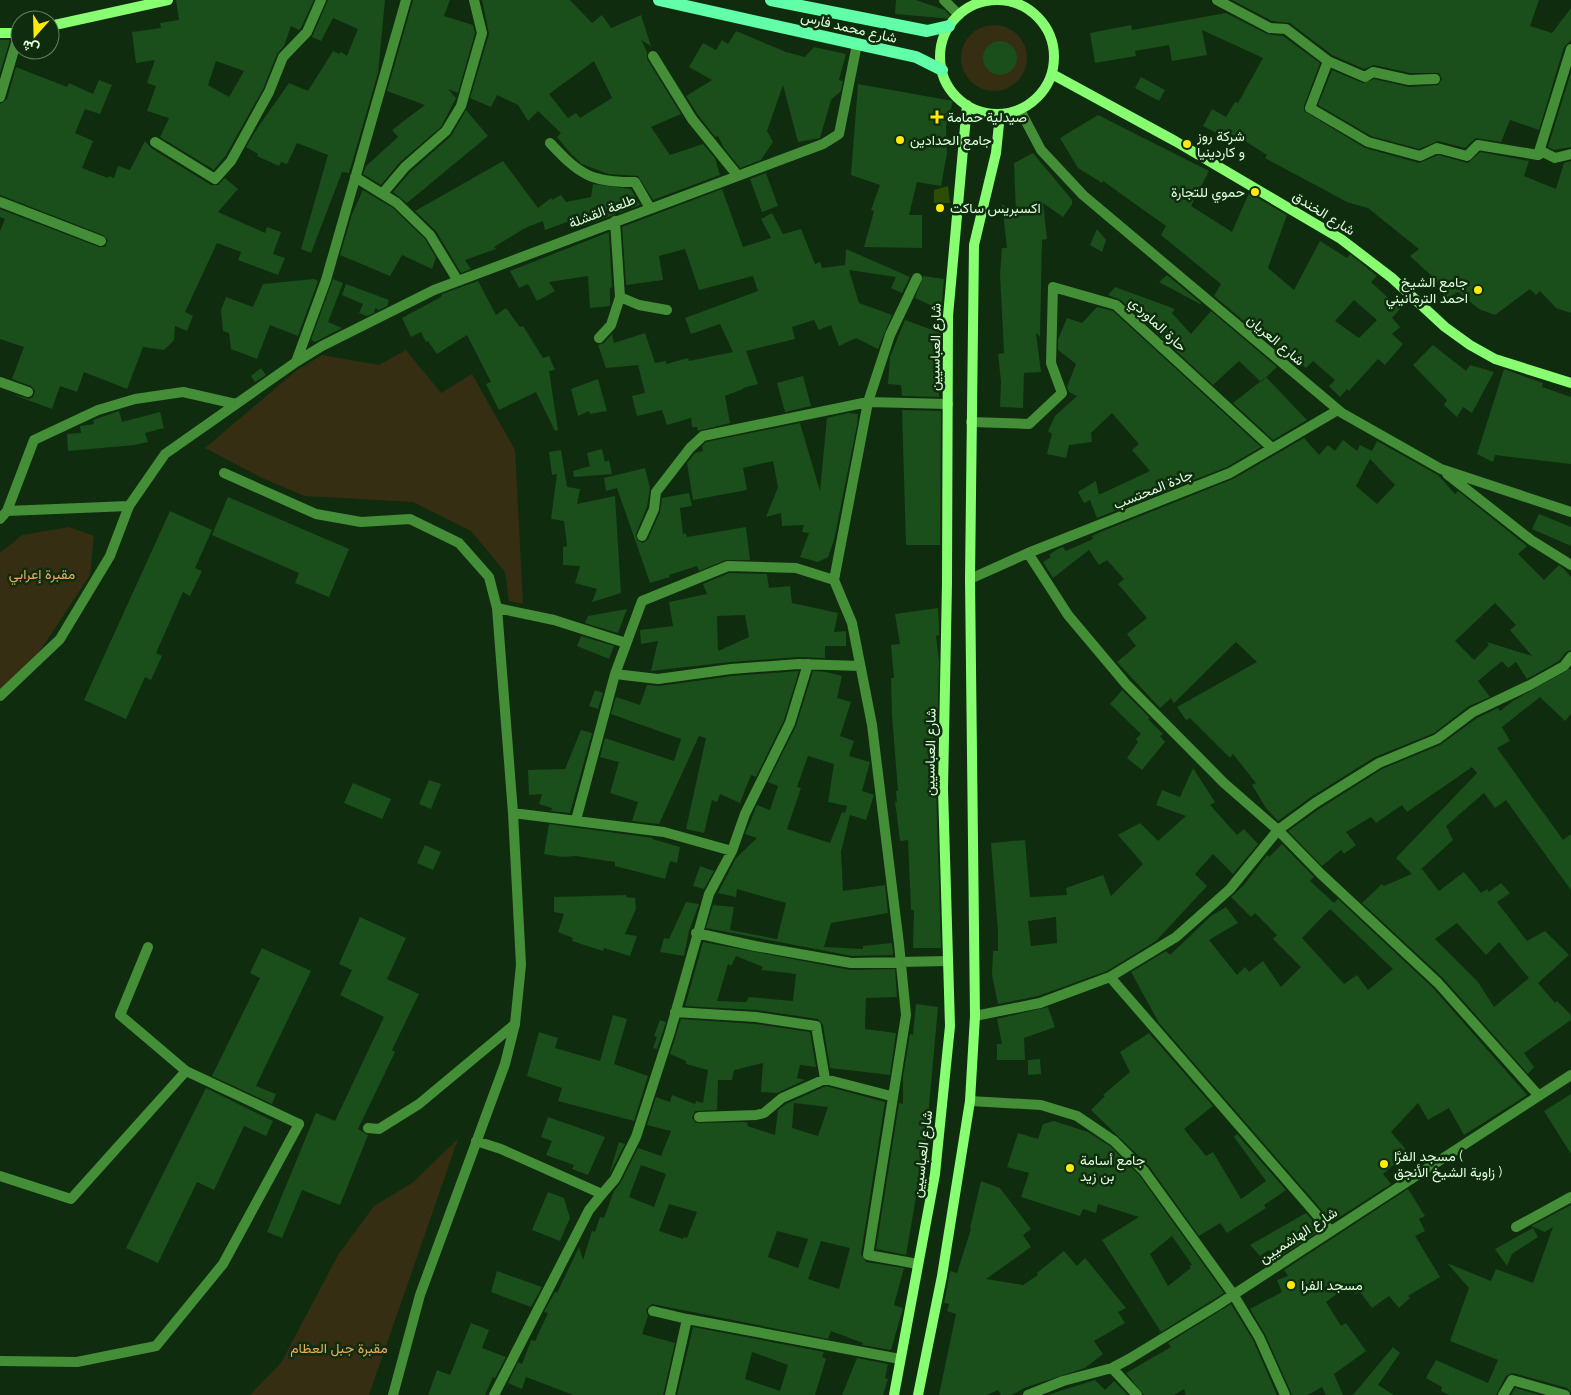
<svg xmlns="http://www.w3.org/2000/svg" width="1571" height="1395" viewBox="0 0 1571 1395" font-family="Raleway,Vazirmatn,sans-serif">
<rect width="100%" height="100%" fill="#0f2c0f"/>
<path fill="#362e12" d="M961 58a33 33 0 1 1 66 0a33 33 0 1 1-66 0Z
M406 350 441 393 472 374 515 450 523 604 509 601 505 572 471 531 413 502 305 496 262 478 205 448 297 370 322 355 379 365Z
M69 527 94 536 90 575 38 654 0 689V553L22 535Z
M458 1139 369 1395H250L281 1363 338 1255 374 1206 412 1183Z"/>
<path fill="#2d4d07" d="M948 186 950 203H934V190Z"/>
<path fill="#1a4e1b" fill-rule="evenodd" d="M176 0H314L301 28 299 30 291 26 284 46 277 54 263 89 226 155 214 170 160 137 169 118 147 111 156 86 147 83 155 60 136 63 132 32 161 28 160 23 179 20ZM216 61 244 71 229 97 208 85Z
M328 0H385L378 73 349 173 342 172 311 253 301 249 328 155 297 143 287 164 281 162 279 166 257 156 258 154 246 147 258 127 289 83 308 91 333 51 339 54 341 52 347 56 358 29 333 18 321 41 312 37Z
M413 0H450L444 16 473 25 475 33 458 93 448 89 456 98 441 127 400 162 381 185 363 174 366 166 398 137 392 130 425 105 387 91Z
M482 0H570L592 23 602 15 611 28 641 15 651 46 641 40 647 52V59L681 114 651 127 670 155 703 144 715 158 720 175 653 200 638 176 608 174 582 164 571 154 557 137 561 133 538 111 528 121 518 105 497 95 491 107 470 98 489 34ZM594 61 612 98 580 118 576 113 568 118 549 94Z
M896 0H916L945 10 953 19 895 14Z
M1232 0H1539L1530 26 1552 33 1571 8V40L1564 47 1539 130 1510 120 1501 142 1476 138 1465 148 1438 141 1419 149 1371 136 1318 105 1332 70 1363 83 1374 79 1409 87 1438 85 1442 79 1439 73H1410L1374 65 1364 69 1332 55 1290 23 1272 21Z
M1226 13 1267 34 1283 36 1320 63 1304 106V111L1365 148 1419 163 1438 155 1468 163 1480 152 1529 161 1524 176 1556 189 1564 163 1571 161V313L1556 308 1540 291 1536 295 1530 289 1495 315 1479 309 1458 292 1446 299 1435 279 1410 256 1419 249 1368 208 1347 202 1265 158 1267 155 1245 141 1218 131 1217 133 1203 126 1212 109 1226 117 1235 102 1238 103 1263 58 1202 30 1207 55 1172 61 1169 45 1135 51 1136 56 1095 63 1090 33 1131 25 1132 30Z
M736 31 786 52 805 57 814 47 846 54 839 80 843 81 841 91 831 100 820 138 798 142 783 85 767 131 773 142 761 160 740 168 724 148 718 136 715 137 698 115 686 96 712 80 689 67 703 43 716 50 722 40 728 44Z
M0 40H10L0 73Z
M983 58a17 17 0 1 1 34 0a17 17 0 1 1-34 0Z
M16 67 67 87 69 83 93 94 99 80 112 85 100 114 85 109 75 133 93 141 82 168 108 178 109 176 114 178 118 166 130 170 145 141 151 148 211 185H218L225 178 238 189 218 212 265 233 267 227 281 232 273 254 285 258 278 275 238 260 241 252 217 243 185 312 193 316 187 331 175 326 174 340 164 350 143 347 127 389 84 372 77 392 60 386 52 409 11 394 29 399 33 397 35 391 31 386 12 379 24 347 0 339V231L5 219 0 217V209L99 247H105L108 240 103 235 0 195V104L7 99Z
M1571 72V147L1554 150 1548 147Z
M1141 77 1165 90 1159 101 1135 88Z
M858 84 953 101 946 127 947 153 941 186 917 182 909 215H922V248L864 247 874 211 871 210 880 185 851 175Z
M466 110 488 136 407 203 393 192 410 172 451 136Z
M1098 115 1209 171 1191 206 1232 232 1249 193 1287 215 1268 268 1294 290 1320 241 1347 258 1350 254 1377 276 1371 282 1400 309 1392 318 1400 327 1392 334 1403 344 1385 365 1378 359 1349 391 1347 389 1340 397 1329 386 1335 380 1313 361 1306 368 1299 362 1297 364 1288 358 1214 296 1221 284 1161 235 1166 226 1103 181 1102 183 1078 168 1060 138ZM1354 300 1377 320 1359 338 1335 321Z
M1033 153 1072 200V204L1063 217 1043 203 1047 239 1042 240 1040 337 1036 333 1041 372 1024 373 1023 408 1000 407 1001 381 998 354 1004 353 1000 274 1002 248H1007L1002 204 1016 215 1014 163Z
M503 161 538 208 551 198 552 200 561 195 566 202 591 197 593 184 631 189 640 205 579 228 575 219 545 230 543 221 525 228 494 247 496 249 465 260 471 269 461 273 436 231 415 211Z
M766 173 778 206 762 212 750 179Z
M722 189 743 247 771 238 761 219 772 213 783 234 801 229 815 264 820 262 822 268 845 265 846 249 910 277 902 293 891 288 896 277 849 270 859 303 892 315 878 349 856 338 839 346 831 325 819 330 814 320 792 327 795 339 746 351 758 384 743 388V389L725 396 730 423 698 431 697 427H692L691 418 667 425 662 410 637 416 632 396 645 393 638 365 606 368 598 345 604 343 612 334 614 343 645 333 655 363 666 361V364L688 358 689 361 733 352 720 324 691 334 685 318 758 291 753 276 699 290 685 249 659 256 663 280 626 285 622 227Z
M363 190 393 208 425 239 436 258 432 269 402 255 390 276 340 255 352 214Z
M1097 229 1106 240 1102 252 1090 245Z
M609 232 612 287 610 288V306L590 308 588 276 549 282 555 291 537 301 528 284 519 288 510 271Z
M1167 275 1201 303 1200 304 1159 282Z
M923 276 944 279 941 310 915 298Z
M314 279 318 281 298 336 270 325 257 359 231 349 229 333 223 331 221 310 226 297 253 307 263 284Z
M333 279 343 283 328 322 342 328 315 342 311 340Z
M478 281 496 315 506 308 520 327 523 326 543 358 549 356 555 370 549 371 558 430 555 431 536 392 499 410 486 384 491 382 467 335 437 354 428 341 426 342 421 332 411 337 402 318 441 297 442 294Z
M346 284 389 300 387 306 379 310 375 308 374 313 367 316 359 313 363 304 342 295Z
M1115 287 1175 309 1172 313 1191 334 1211 311 1277 367 1261 382 1239 361 1213 385 1121 300 1108 295Z
M1097 307 1113 311 1261 447 1227 467 1097 518 1090 500 1084 503 1078 492 1096 481 1099 495 1094 497 1150 471 1132 450 1139 444 1112 413 1091 433 1092 442 1069 445 1066 458 1047 454 1052 434 1048 431 1055 416 1077 396 1069 392 1067 387 1076 364 1058 350V340L1067 318 1082 323Z
M905 320 941 333 939 397 902 396 901 385 888 384 890 357Z
M1433 345 1466 371 1470 365 1494 372 1472 413 1463 407 1457 417 1444 405 1447 400 1413 365Z
M261 368 266 375 255 382 251 376Z
M1504 369 1543 383 1542 387 1571 397V464L1495 455 1493 462 1477 454Z
M803 376 811 406 785 412 777 383Z
M1266 377 1307 420 1273 440 1233 403Z
M598 379 607 411 590 414 589 411 578 416 571 389Z
M902 410 941 411 940 545H906Z
M119 411 122 422 160 412 164 428 145 433 148 442 134 445 68 451 67 434 81 433 80 426 94 424 93 420Z
M848 413 858 414 857 425 834 540 828 557 818 562 800 557 809 533 802 532 804 525 782 526 781 513 766 517 778 487 773 461 743 468 747 490 693 500 687 463 695 453 703 451 702 446 706 442 800 423 820 491 827 418Z
M1304 438 1319 455 1328 445 1335 451 1343 440 1357 451 1360 445 1372 451 1377 441 1438 475 1455 494 1458 491 1527 546 1518 554 1544 580 1559 565 1564 569 1571 577V650L1566 652 1559 661 1527 679 1516 662 1508 668 1502 661 1478 681 1490 697 1469 706 1434 733 1375 757 1311 797 1278 821 1266 808 1252 785 1256 783 1233 754 1230 758 1190 718 1186 720 1177 707 1257 662 1236 642 1174 703 1171 698 1160 708 1117 662 1136 646 1127 634 1147 618 1118 584 1124 579 1107 560 1099 565 1089 550 1053 578 1043 562 1051 557 1049 555 1056 550 1063 547 1066 551 1093 539 1092 536 1103 531 1233 479ZM1370 459 1395 485 1377 504 1356 486ZM1495 603 1516 625 1510 630 1532 656 1487 642 1489 645 1474 660 1455 641Z
M602 449 605 462 609 460 612 474 574 477 573 471 590 466 587 453Z
M561 450 567 487 580 489 577 504 615 496 621 593 592 602 597 589 575 583 580 566 563 565V547L567 546 564 521 551 519 557 474 552 475 549 452Z
M645 468 650 488 647 507 636 534 637 540 643 543 648 539 660 512 662 498 689 493 692 506 680 508 683 534 686 533 687 537 746 527 750 560H726L699 571 697 566 669 575 670 577 650 583 617 488 606 491 604 478Z
M228 497 349 549 329 597 295 583 299 573 212 535Z
M170 511 212 530 195 568 202 571 190 596 183 592 156 653 162 656 151 680 145 677 126 719 84 700Z
M1539 514 1571 527V546L1532 529Z
M729 573 767 574 769 588 790 586 792 603 838 613 834 632 846 631V646H825V658L798 657 730 662 651 671 658 641 641 644 640 630 673 626 669 602 707 594 703 584ZM745 615 749 637 718 651 717 616Z
M938 608 939 623V635L936 636 939 660 936 789 941 948H913L914 910H911L908 840 900 841 895 801 897 802 896 791H898L892 716 891 678H894L891 645 900 644 895 614Z
M627 609 618 633 585 623 588 616Z
M581 636 614 646 609 659 577 646Z
M1571 668V714L1565 721 1540 697 1502 727 1510 741 1497 748 1563 840 1571 834V890L1506 800 1495 808 1484 793 1446 826 1453 840 1419 871 1422 869 1439 891 1464 872 1481 893 1487 889 1489 892 1501 883 1510 893 1497 902 1527 941 1545 931 1569 955 1538 983 1555 1003 1557 1001 1571 1015V1020L1524 1053 1534 1067 1528 1074 1443 978 1362 903 1382 884 1384 886 1412 874 1396 858 1477 773 1472 767 1407 812 1402 805 1376 823 1371 817 1346 832 1356 845 1344 854 1341 850 1322 866 1288 831 1319 809 1382 769 1440 745 1477 718 1498 708 1500 711 1513 701ZM1457 923 1486 955 1499 942 1529 978 1494 1007 1478 982 1435 939Z
M799 671 784 720 756 777 751 775 740 803 720 794 717 802 712 800 704 833 686 829 706 738 699 736 659 824 632 821 638 802 610 793 619 762 600 757 605 738 674 761 681 739 611 714 616 697 640 705 647 685 659 686 732 676Z
M813 671 826 672 842 676 837 698 851 702 840 736 854 741 849 756 870 762 862 791 874 795 866 820 850 815 841 852 843 891 885 885 888 913 831 923 824 947 863 949V946L892 943 893 955 852 956 706 928 713 905 734 907 730 930 777 939 786 903 737 889 736 897 718 893 736 858 757 838 745 834 757 805 770 810 778 786 768 782 796 726ZM808 756 834 764 828 802 847 806 845 813 842 812 830 843 787 829 801 788 797 787Z
M595 690 603 693 598 709 589 706Z
M1122 690 1150 718 1148 719 1163 734 1160 736 1165 742 1142 770 1127 758 1138 742 1136 739 1141 734 1110 704Z
M581 730 592 733 570 813 551 811 552 808 539 804 542 794 529 795 528 770 565 769Z
M1193 768 1215 802 1210 805 1237 835 1244 829 1258 844 1233 874 1213 854 1195 874 1207 886 1156 941 1107 971 1038 996 998 1004 992 975 993 951H998V932L991 843 1025 840 1030 897 1067 895 1066 888 1103 875 1111 896 1143 864 1118 835 1140 823 1158 841 1186 816 1156 805 1162 790 1180 797ZM1056 917 1057 943 1031 946 1028 921Z
M429 780 441 784 431 809 419 804Z
M353 783 391 799 382 819 344 803Z
M549 824 653 838 652 839 680 847 677 863 670 861 665 879 615 866V862L576 856 562 857 544 854Z
M1282 844 1314 877 1310 881 1334 903 1338 899 1433 988 1527 1095 1464 1135 1449 1108 1428 1120 1418 1103 1391 1132 1408 1152 1383 1174 1391 1184 1332 1222 1159 1023 1131 972 1166 951 1170 955 1211 916 1226 907 1238 923 1209 940 1237 975 1245 967 1249 972 1263 961 1281 987 1301 967 1273 939 1277 935 1255 913 1251 917 1231 897 1244 885 1267 855 1269 857ZM1330 909 1393 969 1368 990 1357 975 1344 984 1302 938Z
M425 845 441 852 433 870 417 863Z
M700 866 714 871 704 889 693 886Z
M626 895V897L635 898 636 909 625 934 637 936 630 956 604 948 603 951 572 941 573 938 558 932 564 914 554 912V897Z
M686 902 699 904 689 931 684 956 660 952 664 938 669 939Z
M360 917 406 938 387 979 419 994 392 1050 395 1052 358 1129 368 1135 340 1205 302 1190 282 1238 267 1232 316 1113 335 1121 384 1017 340 995 352 970 339 964Z
M703 942 850 970 895 969 897 997 866 998 865 1029 896 1033 890 1075 830 1068 823 1025 818 1019 757 1010 685 1006ZM736 956 763 967 761 970 796 974 793 1001 749 997 746 1002 717 1001 728 964 731 966Z
M262 948 311 971 256 1086 276 1094 272 1104 212 1076 260 978 250 973Z
M916 1004 938 1007 926 1139 906 1255 876 1249 899 1103 903 1104V1076L910 1034 913 1035Z
M1048 1007 1055 1027 1024 1038 1025 1060H997V1044H1002L997 1019Z
M613 1015 627 1019 614 1064 648 1076 634 1121 558 1101 562 1088 527 1076 539 1032 558 1038 555 1048 600 1061Z
M681 1019 755 1024 810 1032 816 1067 800 1065 797 1078 805 1080 777 1093 761 1092 763 1063 734 1070 732 1080H718L717 1110 695 1111 692 1118 696 1123 744 1122 748 1123 747 1126 775 1135 778 1110 786 1104 826 1086 885 1102 861 1254 866 1262 904 1268 894 1305 903 1308 891 1350 862 1345 863 1343 831 1331 828 1339 652 1304 646 1309 648 1316 642 1334 675 1343 663 1395H573L526 1377 522 1389 508 1383 518 1362 522 1364 531 1340 535 1341 548 1313 544 1312 555 1292 557 1293 579 1247 583 1260 592 1231 595 1232 600 1217 604 1218 614 1191 621 1182 638 1148 661 1156 671 1131 647 1125 656 1097 670 1102 672 1095 695 1104 696 1101 703 1103 708 1070 686 1064V1061L670 1054ZM794 1103 828 1107 818 1136 792 1128ZM641 1165 666 1174 654 1207 629 1197ZM669 1204 697 1212 687 1238 684 1237 683 1239 659 1231ZM777 1231 808 1239 798 1268 768 1257ZM821 1241 850 1248 839 1289 808 1279Z
M660 1020 666 1022 657 1049 653 1048 657 1037 654 1036Z
M1149 1033 1213 1106 1184 1129 1206 1156 1213 1152 1241 1199 1266 1181 1234 1137 1237 1134 1286 1190 1264 1205 1266 1208 1227 1233 1220 1223 1199 1236 1149 1166 1091 1110 1105 1096 1103 1095 1130 1072 1120 1052Z
M1040 1059 1041 1074 1028 1075V1060Z
M206 1088 273 1121 266 1136 244 1126 214 1190 197 1182 158 1263 126 1248Z
M1571 1094V1154L1544 1111Z
M548 1117 605 1137 588 1175 572 1169 574 1165 546 1155 552 1141 541 1137Z
M1054 1121 1088 1132 1110 1146 1139 1175 1224 1293 1161 1332 1102 1240 1139 1217 1098 1204 1096 1213 1083 1209 1080 1216 1021 1197 1029 1173 1007 1167 1018 1133 1038 1139 1043 1124ZM1172 1236 1192 1265 1189 1266 1191 1268 1168 1286 1150 1254Z
M619 1142 625 1144 609 1175Z
M981 1181 1000 1188 1031 1229 1023 1235 1031 1247 986 1279 1023 1285 1038 1275 1037 1273 1064 1251 1077 1266 1085 1258 1126 1308 1118 1312 1125 1323 1094 1341 1103 1354 1085 1368 1024 1388 1012 1395H1001L998 1390 987 1395H939L956 1314 947 1311 949 1304 944 1303 950 1271 957 1273 971 1229 970 1228Z
M1408 1189 1425 1216 1419 1219 1425 1231 1415 1236 1440 1277 1408 1296 1410 1298 1399 1308 1389 1296 1372 1308 1360 1292 1355 1294 1350 1284 1326 1302 1341 1326 1346 1323 1366 1351 1334 1374 1343 1395H1326L1322 1387 1308 1395H1292L1265 1334 1250 1309 1282 1292 1277 1280 1288 1276 1284 1270Z
M548 1192 564 1198 570 1218 560 1241 532 1230Z
M1571 1205V1392L1567 1388 1513 1373 1506 1376 1496 1395H1449L1441 1391 1442 1387 1426 1378 1436 1360 1488 1383 1498 1360 1450 1341 1469 1288 1447 1263 1491 1281 1496 1269 1533 1283 1553 1227 1545 1232 1531 1226Z
M1306 1213 1321 1230 1276 1259 1269 1250 1260 1256 1250 1245Z
M1533 1228 1538 1237 1512 1254 1507 1266 1495 1249Z
M497 1271 542 1287 531 1307 491 1292Z
M1231 1304 1253 1340 1277 1395H1186L1184 1389 1174 1395H1144L1126 1373 1171 1347 1168 1343Z
M471 1323 489 1330 482 1348 506 1357 495 1378 493 1377 485 1395H428L437 1370 450 1375Z
M693 1327 824 1352 822 1357 826 1359 815 1395H677ZM752 1352 788 1365 780 1391 745 1379Z
M1393 1347 1400 1353 1378 1385 1394 1395H1353Z
M857 1358 888 1364 885 1378 888 1379 883 1395H842Z
M1095 1380 1105 1390 1114 1381 1128 1395H1047Z
M1515 1388 1540 1395H1511Z"/>
<g fill="none" stroke-linecap="round" stroke-linejoin="round">
<path stroke="#448e37" stroke-width="10" d="M1538 155 1571 49
M0 696 60 639 110 556 129 506
M148 947 120 1015 186 1071
M368 1128 379 1129 419 1104 515 1024
M0 1176 71 1199 186 1071 299 1124"/>
<path stroke="#448e37" stroke-width="10" d="M550 143C579 174 591 183 635 182L650 208"/>
<path stroke="#448e37" stroke-width="10" d="M944 0 959 15
M1217 0 1270 28 1286 29 1328 61 1365 77 1373 72 1409 80 1435 79
M653 56 692 119 738 176
M1328 61 1310 108 1368 142 1420 156 1437 148 1467 156 1478 145 1538 155 1543 152 1555 158 1571 154
M0 97 19 33
M1020 110 1041 150 1083 195 1342 413 1441 469 1571 512
M155 142 215 179 231 161 269 92 283 57 307 32 321 0
M355 177 397 203 430 235 458 281
M383 193 405 167 446 131 461 106 482 33 474 0
M0 202 101 241
M615 221 620 297 639 305 667 310
M599 338 611 325 620 297
M296 362 322 346 434 290 823 144 839 134 857 44
M0 382 28 392
M971 422 1029 424 1062 393 1051 363 1053 287 1116 305 1272 448
M224 473 316 514 361 522 410 519 459 543 489 577 497 608 513 813 521 965 515 1024 505 1064 420 1295 393 1395
M1447 474 1531 540 1571 565
M7 511 34 440 98 410 135 399 183 392 236 404
M0 519 7 511 129 506 165 454 296 362 326 280 406 0
M642 536 654 509 656 492 690 448 703 436 868 402 948 404
M1028 553 1068 615 1126 684 1224 783 1278 830 1321 874 1438 983 1539 1096
M970 579 1028 553 1230 473 1338 410
M834 580 868 402 890 335 917 278
M497 608 554 620 626 643
M615 674 658 679 731 669 799 664 860 666
M513 813 664 832 732 851
M576 820 615 674 642 601 728 566 796 568 834 580 852 623 872 725 899 944 906 1015 868 1255 918 1264
M696 933 755 946 851 963 948 961
M1110 977 1330 1230
M675 1012 756 1017 816 1026 825 1079
M975 1016 1040 1003 1110 977 1176 937 1230 889 1278 830 1315 803 1379 763 1437 739 1473 712 1530 685 1564 666 1571 657
M970 1101 1041 1105 1077 1116 1114 1141 1144 1171 1233 1294 1259 1337 1285 1395
M699 1117 756 1115 764 1113 782 1098 825 1079 891 1096
M476 1141 501 1149 602 1194 589 1210 494 1395
M602 1194 615 1179 636 1137 670 1032 709 894 732 851 745 814 790 723 808 664
M1516 1227 1571 1197
M653 1311 687 1319 900 1359
M0 1361 77 1362 156 1346 223 1264 299 1124
M1112 1368 1137 1395
M670 1395 687 1319
M1028 1395 1063 1381 1112 1368 1129 1359 1216 1306 1571 1075
M1503 1395 1512 1380 1565 1395"/>
<path stroke="#87ff71" stroke-width="10" d="M940 57a57 57 0 1 1 114 0a57 57 0 1 1-114 0Z
M50 26 168 0
M0 33H20
M1052 74 1175 141 1341 239 1392 278 1445 327 1470 345 1495 359 1571 383
M894 1395 935 1174 950 1026 943 789 947 583 948 316 967 105
M918 1395 942 1276 970 1101 975 1016 970 579 974 245 996 153 1000 114"/>
<path stroke="#61ffa7" stroke-width="12" d="M659 0 916 57 942 70
M771 0 927 31 949 26"/>
</g>
<g fill="#ffeb06" stroke="#0f2c0f" stroke-width="2">
<path d="M934.5 109.5h5v5h5v5h-5v5h-5v-5h-5v-5h5z"/>
<circle cx="900" cy="140" r="5"/>
<circle cx="1187" cy="144" r="5"/>
<circle cx="1255" cy="192" r="5"/>
<circle cx="940" cy="208" r="5"/>
<circle cx="1478" cy="290" r="5"/>
<circle cx="1384" cy="1164" r="5"/>
<circle cx="1070" cy="1168" r="5"/>
<circle cx="1291" cy="1285" r="5"/>
</g>
<g text-anchor="middle" dominant-baseline="central" stroke-width="5" stroke-linejoin="round" paint-order="stroke">
<g font-size="14" fill="#ddffda" stroke="#0f2c0f">
<text transform="translate(849 27) rotate(13)">شارع محمد فارس</text>
<text transform="translate(602 211) rotate(-21)">طلعة القشلة</text>
<text transform="translate(1324 213) rotate(32)">شارع الخندق</text>
<text transform="translate(1158 324) rotate(43)">حارة الماوردي</text>
<text transform="translate(1276 340) rotate(40)">شارع العريان</text>
<text transform="translate(935 347) rotate(-89)">شارع العباسيين</text>
<text transform="translate(1153 489) rotate(-22)">جادة المحتسب</text>
<text transform="translate(930 752) rotate(-89)">شارع العباسيين</text>
<text transform="translate(922 1154) rotate(-83)">شارع العباسيين</text>
<text transform="translate(1298 1235) rotate(-33)">شارع الهاشميين</text>
</g>
<g font-size="14" fill="#ddffda" stroke="#0f2c0f" text-anchor="start">
<text x="947" y="117">صيدلية حمامة</text>
<text x="1197" y="136">شركة روز<tspan x="1197" dy="16">و كاردينيا</tspan></text>
<text x="910" y="140">جامع الحدادين</text>
<text x="1245" y="192" text-anchor="end">حموي للتجارة</text>
<text x="950" y="208">اكسبريس ساكت</text>
<text x="1468" y="282" text-anchor="end">جامع الشيخ<tspan x="1468" dy="16">احمد الترمانيني</tspan></text>
<text x="1394" y="1156">مسجد الفرَّا (<tspan x="1394" dy="16">زاوية الشيخ الأنجق )</tspan></text>
<text x="1080" y="1160">جامع أسامة<tspan x="1080" dy="16">بن زيد</tspan></text>
<text x="1301" y="1285">مسجد الفرا</text>
</g>
<g font-size="14" fill="#e9ac5c" stroke="#0f2c0f">
<text x="42" y="574">مقبرة إعرابي</text>
<text x="339" y="1348">مقبرة جبل العظام</text>
</g>
</g>
<g transform="translate(35 35) rotate(200)"><circle r="24" fill="#0f2c0f" stroke="#618060"/>
<path d="M0-4L9 19L0 12L-9 19Z" fill="#ffeb06"/>
<text y="-8" font-size="14" font-weight="bold" text-anchor="middle" fill="#ddffda">ش</text>
</g>
</svg>
